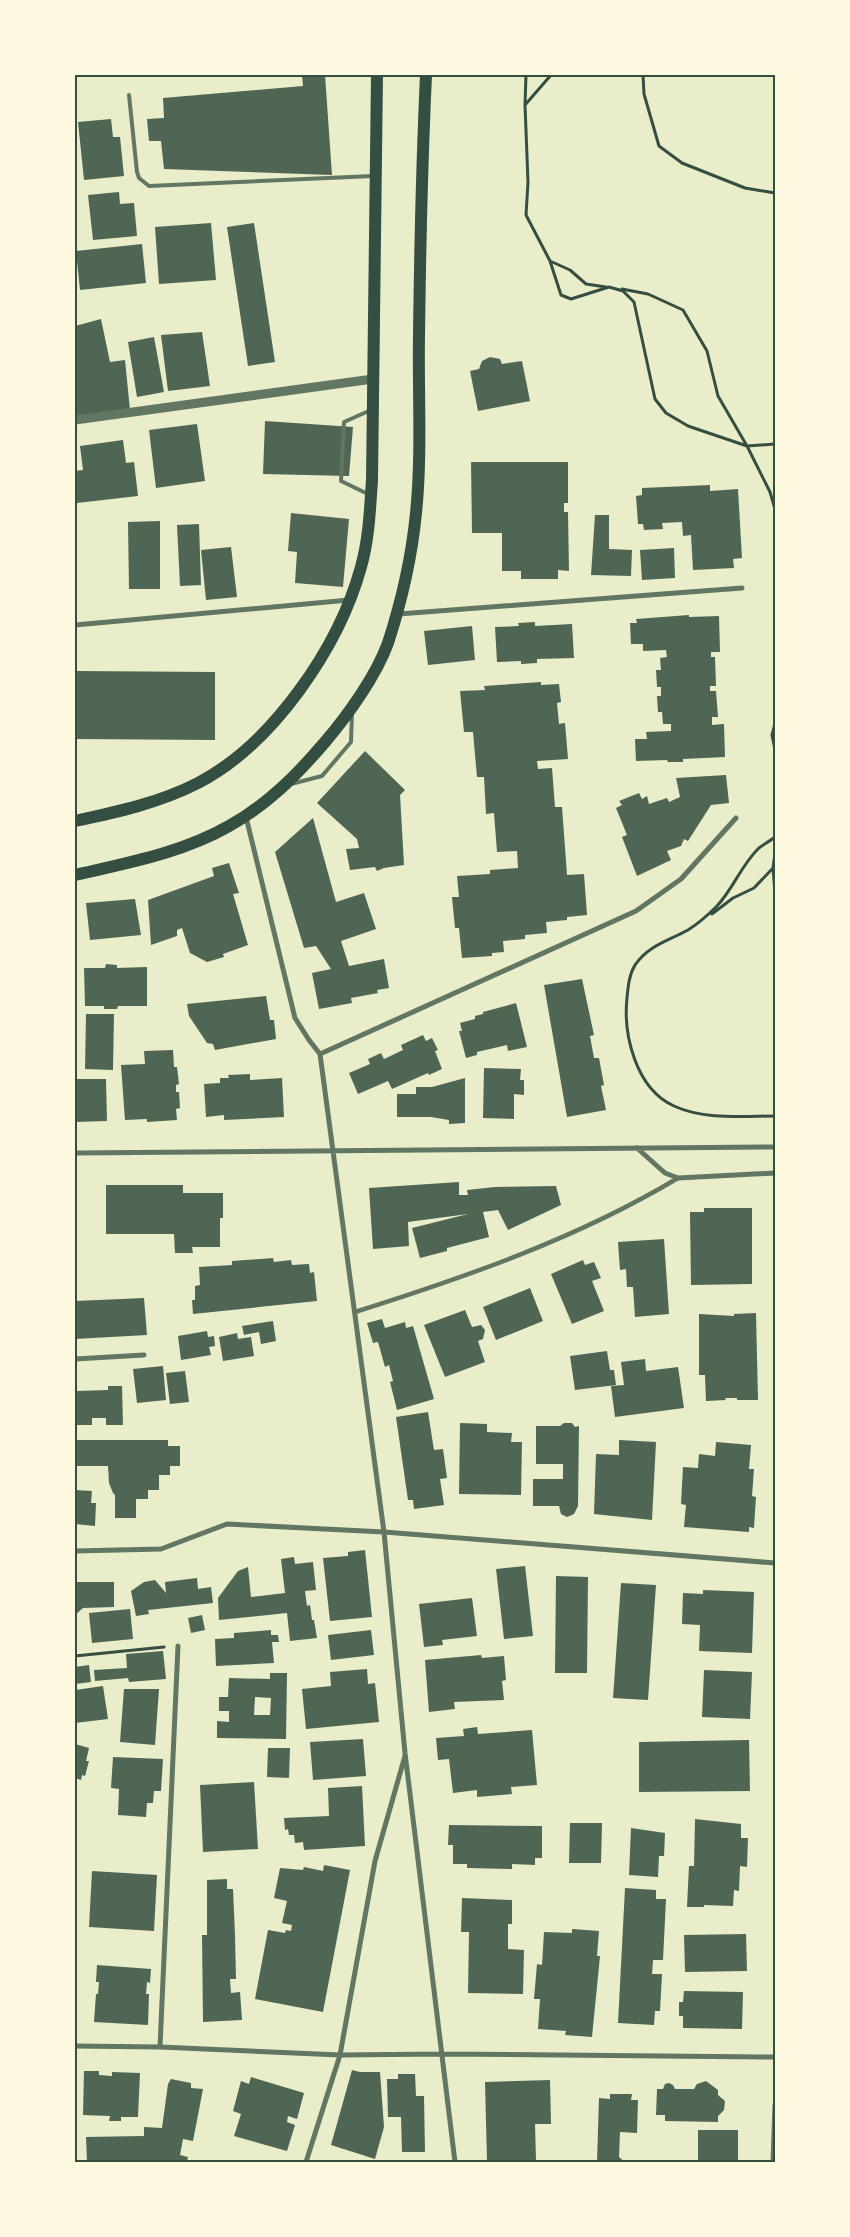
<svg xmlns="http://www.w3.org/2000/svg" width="850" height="2237" viewBox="0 0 850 2237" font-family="'IBM Plex Sans',sans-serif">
<rect width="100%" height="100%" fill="#e9edc9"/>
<path fill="#4f6655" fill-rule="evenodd" d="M302 75H325L332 175 164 169 161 141H149L147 119 164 118 163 98 303 86Z
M111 119 113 137H120L124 176 84 180 78 122Z
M119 192 120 204 134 203 137 236 93 240 88 195Z
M211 223 216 280 159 284 155 227Z
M254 223 275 362 248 366 227 227Z
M142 244 146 283 80 290 76 251Z
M101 319 110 362 125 360 130 410 75 416V326Z
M202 332 210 386 168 391 161 335Z
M154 337 164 392 137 397 128 342Z
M490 357 500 359 502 364 522 361 530 401 478 411 470 371 479 369 482 361Z
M265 421 353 427 349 476 263 474Z
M197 424 205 481 156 488 149 430Z
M123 440 126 463 134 462 138 496 77 503 75 471 83 470 80 446Z
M471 462H568V503H564V512H568L569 571 558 570V579H521V571H502V533H472Z
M710 485V491L738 489 742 558 733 559 734 568 693 570 691 535 683 536 682 522 662 523 663 529 644 530 643 524H638L636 496 642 495V488Z
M291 513 349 519 343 587 295 583 297 552 288 551Z
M595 515H609V549L632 550 631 576 591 575Z
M160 521V589H129L128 522Z
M199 524 201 585 180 586 177 525Z
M231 547 237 597 206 600 201 550Z
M674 548 675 578 642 580 640 550Z
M689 615V617L719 616 720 652H711V657H715L716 686H710V691H716L718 717H712V725L724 724 725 757 683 759V762H668L667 760 636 761 635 739H647L646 732 671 731V724H663L662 712H658L657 696H661V687H657L656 670H661L660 658 667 657 666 650 643 651V644H631L630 623H637L636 619Z
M535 622V626L572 624 574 658 537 659V663L521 664V661L497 662 495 627 519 626 518 623Z
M472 626 475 660 428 665 424 631Z
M77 671 215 672V740L76 739Z
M541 682V685L559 684 561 702 557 703 559 724 565 723 568 759 537 761 538 769 552 768 555 807H562L567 875 584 874 587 915 567 917V920L546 922 547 933 525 935V939L503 941 504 952 492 953V956L462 958 459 928H455L452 897H459L457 876 490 874V870L518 868 517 851 497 852 494 813 486 814 484 777H477L473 732H464L460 691 485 690 484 686Z
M365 751 405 790 400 795 404 865 384 868 377 871 375 867 350 870 346 849 359 848 357 839 317 803Z
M726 775 729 803 711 805 688 841 684 839 681 846 667 851 671 860 637 876 622 837 627 835 616 808 622 805 619 801 639 793 642 799 647 796 649 804 667 798 669 802 680 797 676 778Z
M313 818 336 902 364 893 376 929 341 941 349 966 384 959 389 988 377 990 378 993 351 998 352 1003 319 1009 312 973 331 969 316 946 304 948 275 852Z
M229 863 239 893 233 894 248 945 223 954 224 957 207 962 190 953 182 928 177 930V936L151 945 148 900 214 876 212 868Z
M135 899 141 935 90 940 86 903Z
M106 964 117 965V968L147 967V1006H118L117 1009H104V1006H85L84 968H105Z
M582 979 594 1035 590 1036 594 1058H599L604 1085 601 1086 606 1110 567 1117 544 985Z
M266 996 270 1020H274L276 1039 215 1050 213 1044 207 1043 189 1016 187 1004Z
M516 1003 527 1047 508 1051 507 1045 477 1052V1055L466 1058 459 1031H462L460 1023 475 1019V1016L483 1014V1012Z
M86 1014H114L113 1070 85 1069Z
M423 1035 426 1041 432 1038 438 1050 435 1051 442 1069 429 1075 428 1073 392 1089 388 1081 358 1094 349 1073 370 1064 368 1059 381 1053 384 1059 403 1050 401 1045Z
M173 1050 174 1067H177L179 1084 176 1085V1092H179L180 1108 176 1109 177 1120 147 1122V1119L125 1120 121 1065 145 1064 144 1051Z
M484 1068 521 1069 520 1080H524V1095L514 1094V1119L483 1118Z
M250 1074V1080L282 1078 284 1117 224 1120V1115L206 1117 204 1084 220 1083V1078H229L228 1075Z
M465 1078V1123L449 1124V1120L431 1117H397V1094H416V1087H432Z
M75 1079H106L107 1121 75 1122Z
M459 1182V1195H468L467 1190 495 1187 556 1186 561 1205 508 1230 498 1210 483 1212 489 1237 447 1248V1251L420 1258 412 1228 468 1214 408 1222 409 1246 373 1249 369 1188Z
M106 1185H183V1193H223V1218H220V1247H192L193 1253H175L174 1234H106Z
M704 1208H752V1284L691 1285 690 1212H704Z
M664 1239 669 1314 635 1317 633 1287H627L626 1269 620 1270 618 1242Z
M273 1258 274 1262 291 1260 292 1265 309 1264 310 1273 314 1272 317 1301 193 1314 192 1300H195V1286L200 1285 199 1267 232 1265V1261Z
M583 1260 585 1265 594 1262 601 1278 592 1281 604 1311 572 1324 551 1274Z
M530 1288 543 1321 496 1340 483 1307Z
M144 1298 147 1335 75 1339V1301Z
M465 1310 472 1327 481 1325 485 1330 483 1339 478 1341 485 1362 445 1377 424 1325Z
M756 1313 758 1400H737V1398H725L726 1400 706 1401 705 1375H699V1314L734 1316V1314Z
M382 1319 385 1328 405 1322 406 1328 413 1326 434 1399 397 1410 390 1382 393 1381 389 1365 385 1367 378 1342 373 1343 367 1323Z
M273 1321 276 1341 261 1344 259 1332 244 1335 242 1326Z
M207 1331 208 1337 214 1336 215 1346 209 1347 211 1355 181 1360 178 1336Z
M237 1333 238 1339 251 1337 254 1356 223 1361 219 1337Z
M607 1351 610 1370H614L616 1385 575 1390 570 1356Z
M645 1359 646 1371 678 1367 684 1408 615 1417 611 1386 624 1385 621 1362Z
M163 1366 166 1400 137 1403 133 1369Z
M185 1371 189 1402 170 1404 166 1373Z
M75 1386 77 1391 108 1390V1386H122L123 1425H106V1418H92V1425H77Z
M428 1412 434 1450 443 1449 447 1478 440 1479 444 1505 414 1509 413 1500H408L396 1417Z
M460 1423 487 1424V1432L512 1433 511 1442H522L521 1495 459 1494Z
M564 1423H572L575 1427 579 1426 578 1506 574 1514 567 1517 561 1514 559 1506H533V1479H563V1464H536V1426H560Z
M75 1440H168V1446H180V1466H170V1475H159V1490H148V1499H136V1518H115V1495L113 1493 109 1483 108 1466H75Z
M619 1440 656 1442 652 1520 594 1514 596 1454 619 1455Z
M716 1442 751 1445 749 1469H754L752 1496 756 1497 754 1528 749 1527V1532L684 1527 686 1505 681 1504 683 1467 698 1468 699 1454 715 1456Z
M75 1490 92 1491 91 1503H96L95 1526 75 1524Z
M365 1550 372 1617 330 1621 323 1558 348 1556V1552Z
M294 1557 295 1564 313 1562 316 1590 305 1591 307 1606 310 1605 312 1620H314L317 1638 290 1641 287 1613 219 1620 218 1598 238 1571 248 1567 251 1597 285 1593 281 1559Z
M525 1566 533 1636 504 1639 496 1569Z
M556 1576 588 1577 587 1673H555Z
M197 1578 198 1589 211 1587 213 1603 148 1610 149 1614 136 1616 131 1591 144 1582 155 1580 166 1593 165 1582Z
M75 1582H114V1607L83 1608 75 1615Z
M621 1583 656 1585 648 1700 613 1698Z
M703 1590 754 1592 752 1653 699 1651 700 1625 682 1624 683 1593 703 1594Z
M472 1598 477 1636 442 1640 443 1645 424 1647 419 1604Z
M130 1609 133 1639 92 1643 89 1613Z
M202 1615 205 1630 191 1633 188 1618Z
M271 1630V1635H278L279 1642H272L274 1663 216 1666 215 1639 234 1638V1633Z
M371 1630 374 1655 331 1660 328 1635Z
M163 1651 166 1679 129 1682 128 1678 95 1681 94 1670 127 1668 126 1654Z
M481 1655 482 1658 504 1656 506 1680 502 1681 504 1700 454 1702 455 1709 429 1712 425 1660Z
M89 1665 91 1682 75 1684V1667Z
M367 1669 368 1684 375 1683 379 1722 306 1729 302 1689 331 1686 330 1672Z
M704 1670 752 1672 750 1719 702 1717Z
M270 1673H287L286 1739 217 1738V1721L229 1722V1711H219V1697H228L229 1678 270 1679ZM255 1697 271 1698 270 1715H254Z
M103 1686 108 1719 75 1723V1690Z
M124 1689H159L155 1745 120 1742Z
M477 1727 478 1734 532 1730 537 1785 511 1787 512 1794 477 1797V1790L453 1793 449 1759 438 1760 436 1738 464 1736 463 1729Z
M363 1739 366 1776 313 1780 310 1742Z
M749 1740 750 1791 639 1792V1742Z
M75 1744 89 1748 86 1761H89L85 1776 82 1775 81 1780 75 1778Z
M268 1748H290L289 1778 267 1777Z
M113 1757 163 1759 161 1791H154L153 1803H147L146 1817 118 1815 119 1789 111 1788Z
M254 1782 258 1849 203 1852 200 1785Z
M362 1786 365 1846 304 1850 303 1842 295 1843 294 1835H289L288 1829 285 1830 284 1818 329 1816 328 1788Z
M695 1819 741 1824V1838H748L747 1867 740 1866 739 1891 734 1890 733 1906 704 1905V1907H687L689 1866H694Z
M570 1823H602L601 1863H569Z
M449 1825 542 1826V1858H535V1865L512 1864V1869L467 1868V1864H453V1845H448Z
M631 1828 665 1833 664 1856H659L658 1877 629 1875Z
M324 1865 350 1870 323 2012 255 1999 268 1930 285 1933 286 1930 291 1931 292 1925 282 1923 287 1901 274 1898 280 1868 303 1870 304 1867 323 1871Z
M92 1871 157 1875 154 1931 89 1927Z
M227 1879V1889H233L235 1935 236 1979H230L231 1993 240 1992 242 2020 203 2022 202 1935H207V1880Z
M625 1888 656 1890V1899H666L663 1960H653L652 1974H662L660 2011H655L654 2025 618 2023Z
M462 1898 512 1900V1924H508V1949L524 1950 523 1994 468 1993 469 1932H461Z
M572 1929 599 1931 597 1956H600L592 2037 565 2035 566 2031 538 2029 540 1999H534L537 1964 542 1965 544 1932 572 1933Z
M746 1934 747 1971 685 1972 684 1935Z
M97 1965 151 1969 150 1983 147 1982 146 1994H149L148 2025 94 2022 96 1994H98L99 1982H96Z
M684 1991 743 1992 742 2029 683 2028V2016H679V2002H683Z
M352 2070 360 2072H380L384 2127 375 2159 331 2145Z
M84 2071H99V2075L112 2076V2072L140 2073 138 2117H121V2121H109L110 2116 83 2115Z
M398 2074H415L416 2096H424L425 2152H402L401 2117H388L387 2079H398Z
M251 2077 304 2093 297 2119 288 2116 287 2122 295 2125 287 2151 234 2136 241 2114 233 2111 241 2081 249 2084Z
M171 2079 191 2083V2088L203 2089 193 2141 183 2139 180 2155 188 2157 187 2162H87L86 2137 144 2136V2127L162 2128 168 2084Z
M550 2080 551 2124H535L536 2160 487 2161 485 2082Z
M706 2081 718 2090V2095L725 2101 724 2110 718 2116V2122L665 2121V2115H656L657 2089H663L665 2084 669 2083 673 2085 675 2089H694L697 2084Z
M610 2094H632L631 2100H638L637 2133 620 2132 619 2157 625 2162H597L599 2098 610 2099Z
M698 2130H738V2161H698Z"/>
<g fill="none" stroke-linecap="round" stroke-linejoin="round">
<path stroke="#344e41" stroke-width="3" d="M526 75 525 105 528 182 526 215 550 261 561 295 571 299 609 287 623 291 634 302 655 399 666 413 688 426 747 446 770 492 775 509
M643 75 644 94 659 146 682 163 745 188 775 193
M525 105 551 75
M550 261 570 270 586 284 606 287
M622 289 648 294 683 310 707 351 718 396 747 446 775 444
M775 723 772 735 775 750
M775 837C770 841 764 844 759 848 742 864 733 889 717 906 708 915 699 923 688 930 668 941 649 945 635 965 629 975 628 987 627 998 623 1035 636 1089 674 1106 704 1120 743 1116 775 1116
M775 853 773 868 775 894
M712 914 733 898 754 888 773 868
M75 1656 164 1647"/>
<path stroke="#617663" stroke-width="4" d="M129 95 137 172 139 178 149 186 373 176
M370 495 341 481 344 422 371 410
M291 784 322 776 351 742 352 713"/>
<path stroke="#617663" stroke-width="4.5" d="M355 1312C466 1277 578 1238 678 1178"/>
<path stroke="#617663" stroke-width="5" d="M399 614 742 588
M75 625 349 600
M246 817 295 1018 309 1040 320 1054 384 1532 405 1753 455 2162
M320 1054 636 911 681 879 736 818
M637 1148 665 1173 678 1178 775 1173
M75 1153 775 1147
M75 1359 144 1355
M75 1551 161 1549 227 1524 384 1532 775 1563
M75 2046 160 2047 340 2055 442 2054 775 2057
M160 2047 178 1646
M306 2162 340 2055 375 1861 405 1756
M773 2162 775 2105"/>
<path stroke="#617663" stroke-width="9" d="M75 420 373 379"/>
<path stroke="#344e41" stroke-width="12" d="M75 821C117 812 159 803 198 783 273 744 339 647 361 567 369 539 370 509 372 480L377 75
M75 875C127 863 182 853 229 826 267 805 297 775 325 742 348 715 376 676 388 643 401 603 412 554 416 513 422 455 418 394 419 336 420 249 422 162 426 75"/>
</g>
<rect width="850" height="2237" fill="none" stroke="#fefae0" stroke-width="152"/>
<rect x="76" y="76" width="698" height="2085" fill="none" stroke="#344e41" stroke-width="2"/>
</svg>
